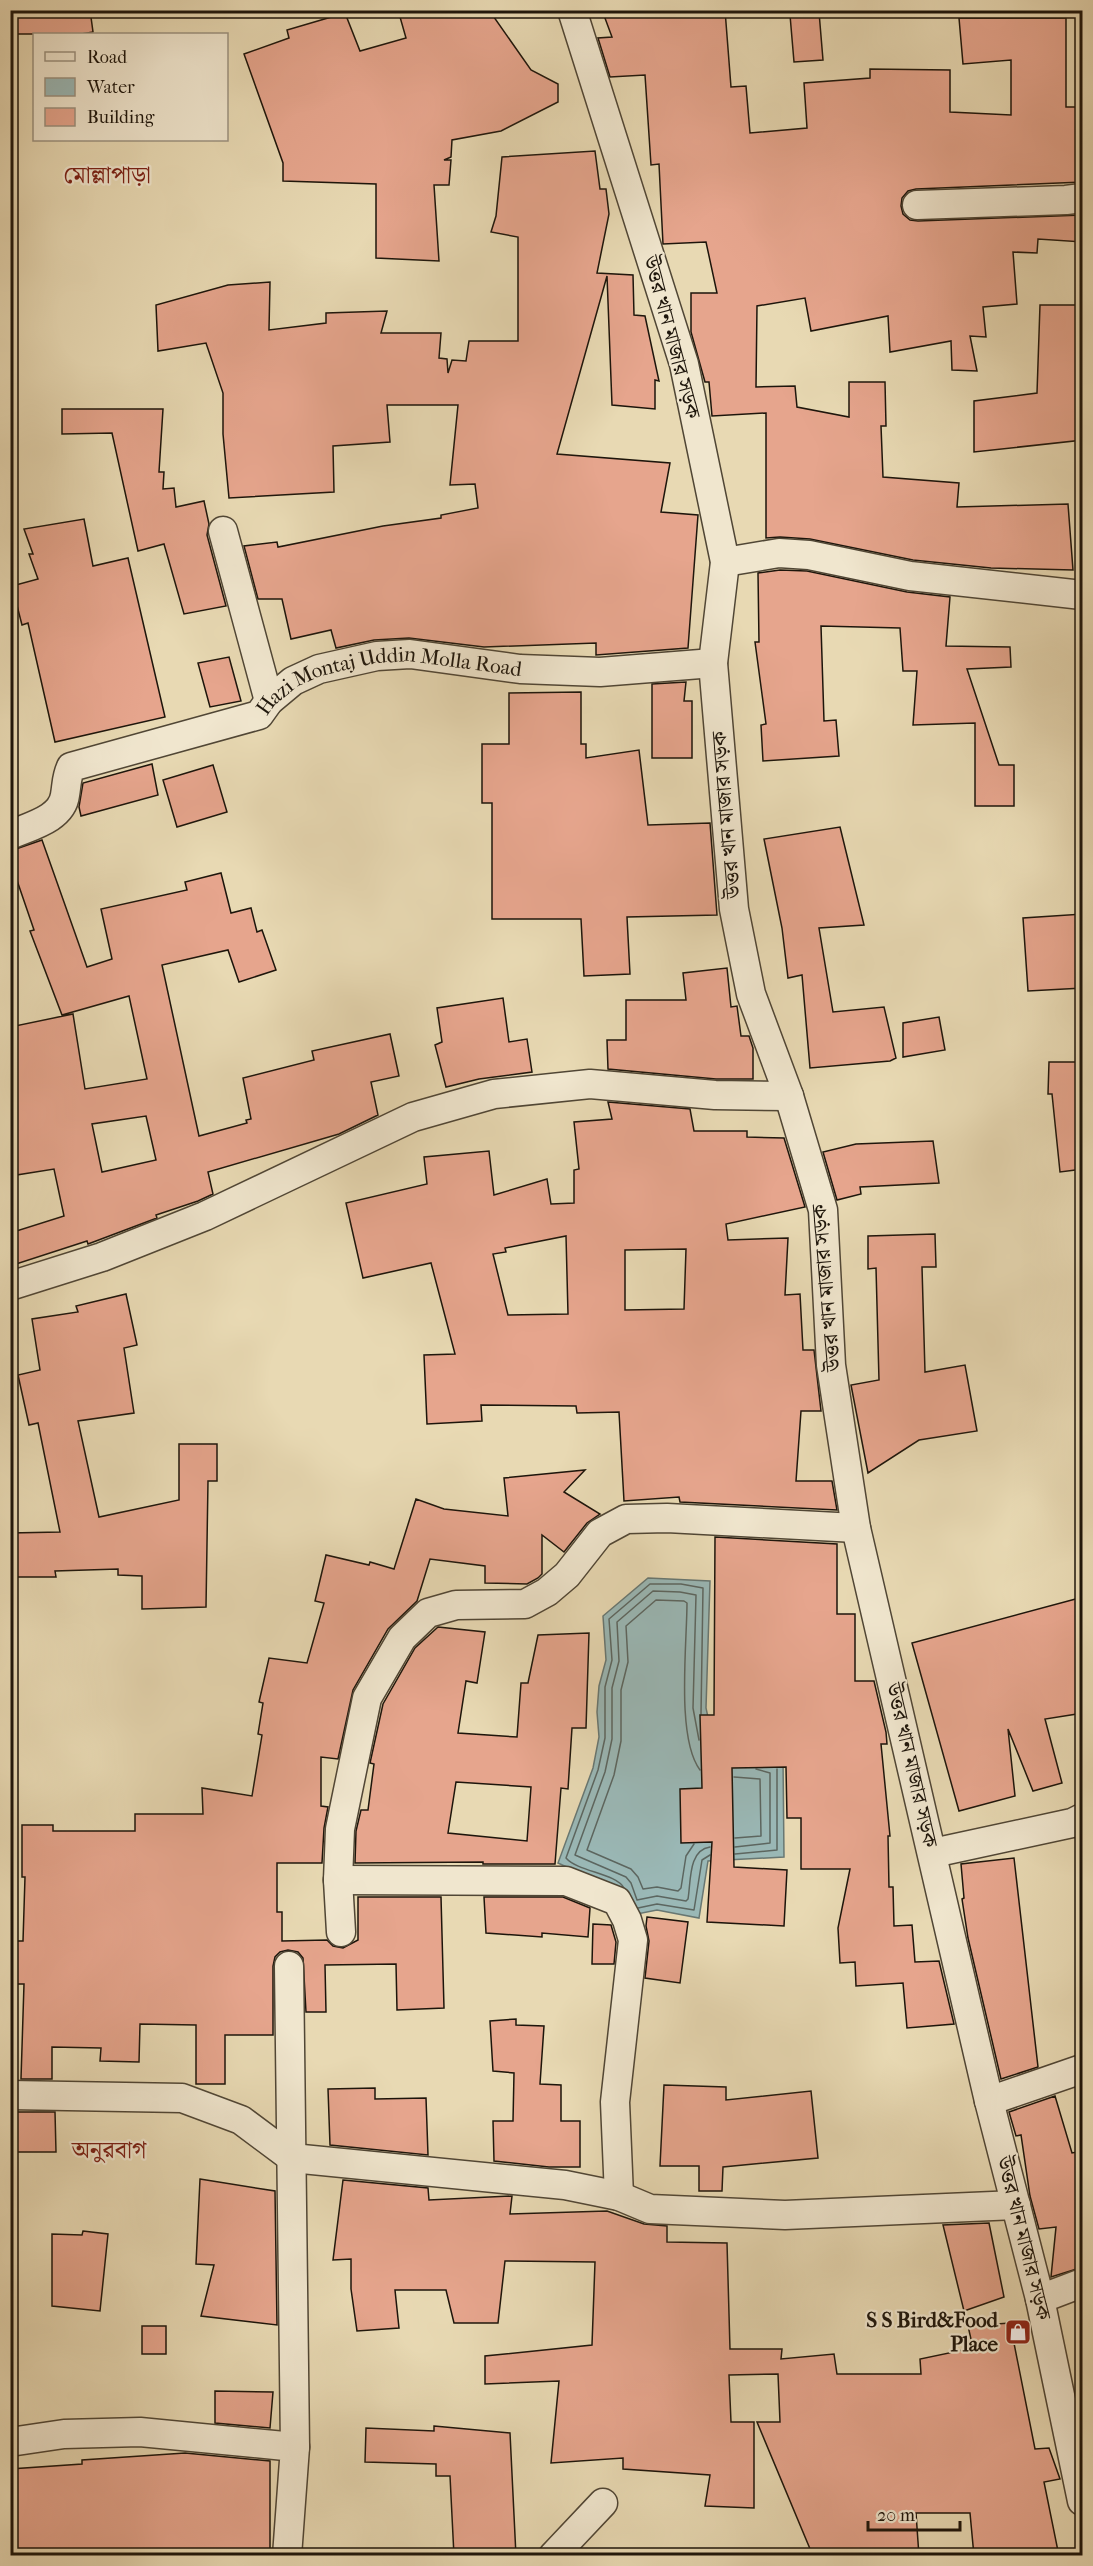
<svg xmlns="http://www.w3.org/2000/svg" width="1093" height="2566" viewBox="0 0 1093 2566" font-family="'IM FELL French Canon','Noto Serif Bengali',serif">
<rect width="100%" height="100%" fill="#e8d9b3"/>
<filter id="stains"><feTurbulence type="fractalNoise" baseFrequency=".00333" numOctaves="4"/><feColorMatrix values="0 0 0 0 .2 0 0 0 0 .09 0 0 0 0 .02 0 0 0 .5 -.17"/></filter>
<radialGradient id="worn" r=".72"><stop offset=".6" stop-color="#630" stop-opacity="0"/><stop offset="1" stop-color="#630" stop-opacity=".3"/></radialGradient>
<path fill="#9ab8b6" stroke="#687772" stroke-width="1.5" d="M648 1578 710 1581 706 1708 716 1755 783 1758 784 1857 708 1861 699 1918 657 1910 627 1916 586 1876 558 1863 593 1768 599 1737 597 1712 599 1686 606 1660 603 1616Z"/>
<g fill="none" stroke-linecap="round" stroke-linejoin="round">
<path stroke="#5c6660" stroke-width="1.5" d="M699 1740 693 1708 696 1595 680 1592 653 1591 617 1622 619 1661 612 1688V1739L605 1772 575 1855 626 1877 631 1883 637 1900 657 1896 686 1901 688 1899C691 1882 688 1850 710 1847
M734 1777 760 1779 761 1836 735 1838
M694 1844 686 1856 681 1888 678 1891 657 1887 643 1889 638 1877 631 1869 587 1850 614 1775 621 1741V1690L628 1662 626 1626 656 1600 684 1601 687 1603C687 1644 676 1738 700 1770
M735 1847 770 1843V1773L756 1769
M735 1854 777 1850V1769
M624 1888C616 1873 578 1872 566 1858L598 1770 605 1738V1687L612 1660 609 1619 650 1584H681L703 1588 701 1714
M638 1908 657 1904 694 1910 702 1860 710 1855"/>
</g>
<path fill="#e6a58d" stroke="#1d150b" stroke-width="1.5" fill-rule="evenodd" d="M32 10H90L93 32 81 34H10V14Z
M419 10H489L531 70 558 84V102L501 131 452 140 451 157 444 160H451L449 185H434L439 261 376 258V184L283 181V163L244 54 289 38 287 30 345 13 360 51 406 38 400 17Z
M602 10H725L731 87 746 86 750 133 807 128 804 83 870 78V69L950 70V112L1011 115V60L963 64 959 18H1066V107H1083V182L916 189 908 191 902 198 901 206 903 214 910 220 918 221 1083 215V242L1038 239 1037 253 1013 252 1017 304 983 307 986 337 970 336 977 371 952 370 951 341 890 352 888 316 811 331 805 298 757 306 756 387 795 386 797 407 849 417V382H885L886 426H881L883 477 959 483 957 507 1068 504 1073 570 991 568 913 560 810 539 780 537 766 538V413L712 416 709 382H705L691 332V293H717L706 242 663 244 659 164 651 165 645 75 610 77 598 38 612 37Z
M819 12 823 60 794 62 790 15Z
M595 151 600 189H606L609 214 597 273 633 275 634 315 645 316 659 381 655 380V409L612 405 607 276 557 454 670 463 661 512 698 515 688 648 596 655V643L484 647 409 638 374 640 336 648 331 630 291 639 282 599H258L244 546 277 542 278 547 383 526 441 518V515L478 508 475 484 450 485 458 405H387L390 442 333 446 334 492 229 498 223 434V393L206 343 158 351 156 305 228 285 270 282 269 330 326 323V313L387 311 381 333H441L439 358 447 359 448 373 452 360 466 361 469 341H518V237L491 232 496 216 502 157Z
M1040 305H1083V440L974 452V401L1037 393Z
M62 409H163L159 472H164L163 489 174 488 176 507 204 501 209 524 207 535 226 606 184 614 164 544 138 551 112 433 62 434Z
M84 519 93 566 128 558 165 717 55 742 28 623 22 625 12 586 38 579 29 554H33L24 529Z
M780 570 807 571 907 592 950 597 946 646 1010 647 1011 667 967 669 999 765H1014V806H975V723L913 725 917 671H903L900 628 821 626 824 721 836 720 839 756 763 761 761 725 766 724 755 642H759L758 573Z
M229 657 241 701 210 707 198 663Z
M686 682 684 701H692V758H652V684Z
M581 692V744H586V758L639 750 648 825 710 823 717 915 627 917 630 974 584 976 581 919H492V803H482V744H509V693Z
M152 764 158 795 81 816 79 807 83 783Z
M213 765 227 812 177 827 163 780Z
M840 827 864 925 819 928 833 1012 884 1007 896 1058 890 1061 810 1068 802 975 788 978 782 928 764 839Z
M42 840 87 967 112 959 101 909 187 890 185 882 221 873 231 913 251 908 257 932 262 930 276 970 239 982 228 950 162 965 199 1136 247 1123 246 1120 251 1119 243 1078 314 1060 312 1051 390 1034 399 1076 371 1082 378 1115 339 1134 208 1172 213 1194 198 1201 156 1215 157 1218 96 1241 88 1244 87 1241 10 1266V1233L64 1216 54 1169 10 1176V1027L73 1014 85 1089 147 1079 129 996 62 1015 30 931 34 930 10 860V851ZM146 1116 156 1160 102 1172 92 1124Z
M1083 914V988L1028 991 1023 918Z
M727 968 731 1007 737 1006 741 1036H749L753 1048V1079H716L608 1069 607 1040H626V1000H686L683 973Z
M503 998 509 1042 527 1039 532 1072 479 1079 446 1087 435 1045 442 1042 437 1008Z
M939 1017 945 1050 903 1057V1023Z
M1049 1062H1076V1101L1083 1100V1169L1060 1172 1052 1094H1048Z
M608 1102 690 1109 694 1131H747V1137L784 1138 805 1207 726 1224 728 1240 788 1238 785 1295 800 1294 803 1350H814L821 1411H801L796 1481H832L837 1510 680 1502 679 1497 624 1501 619 1412 577 1413 576 1406 481 1405 482 1421 427 1424 424 1355 455 1354 431 1263 363 1278 346 1203 427 1184 424 1157 489 1151 494 1195 547 1179 551 1204 574 1203V1170L579 1169 574 1122 612 1119ZM566 1236 568 1314 508 1315 493 1254 506 1252 505 1248ZM686 1249 684 1309 625 1310V1250Z
M933 1141 939 1183 860 1187 861 1194 837 1200 823 1152 856 1144Z
M935 1234 936 1267H922L925 1372 965 1365 977 1431 919 1440 868 1473 851 1385 879 1380 876 1268 868 1269V1236Z
M126 1294 137 1345 124 1348 134 1413 78 1421 99 1517 179 1500V1444H217V1481H208L206 1607 142 1609V1576L118 1575V1569L55 1571 56 1577H10V1533L60 1532 38 1423 29 1425 18 1375 40 1370 32 1319 78 1312 76 1306Z
M585 1470 564 1492 600 1514 587 1523 564 1552 542 1535V1574L538 1578 527 1584 485 1583V1566L430 1559 417 1601 388 1629 353 1690 338 1759 321 1757V1806L328 1807 324 1828 322 1863H277V1912H282V1941L327 1940 333 1946 343 1948 358 1940V1897H441L444 2008 397 2010 396 1964 325 1965 326 2012H306L303 1958 298 1952 288 1950 280 1952 275 1957 273 1966V2035H225V2084H196V2025L140 2024 139 2062 100 2061 101 2048 52 2047V2079H21L24 1984H10V1941H23L25 1877H22V1825H53V1831H135V1814H203L202 1788 252 1796 262 1735 258 1734 263 1703 259 1702 269 1658 307 1663 324 1603 315 1601 326 1555 369 1565 370 1562 394 1569 416 1499 444 1509 508 1516 504 1478Z
M715 1537 837 1544V1614H855V1681H874L886 1732 887 1744H881L890 1836H888L889 1887H893L894 1926 912 1925 915 1962 939 1961 954 2024 907 2028 903 1983 856 1986 855 1962 840 1963 838 1928 850 1869H801V1818H787L786 1767 732 1768 734 1867 787 1870 784 1926 707 1922 712 1842 681 1843 680 1789 702 1788 700 1715H714Z
M1083 1597V1713L1045 1719 1062 1783 1033 1791 1008 1729 1015 1796 959 1811 912 1643Z
M438 1627 485 1632 477 1683 466 1681 458 1733 517 1737 521 1683H528L538 1635 589 1633 586 1728H572L568 1789 561 1788 555 1864H483V1862L355 1863 356 1831 361 1810H368L374 1764 370 1763 383 1704 415 1648ZM456 1782 531 1787 527 1841 448 1833Z
M1014 1858 1038 2067 1001 2079 968 1938 962 1899 964 1898 961 1864Z
M484 1897H563L590 1908 588 1937 542 1933V1937L486 1933Z
M647 1917 688 1922 680 1983 645 1978 649 1941 646 1926Z
M593 1924 611 1925 616 1942 614 1964H592Z
M516 2019V2025L544 2026 540 2084 561 2085V2121H580V2167H549L494 2161 493 2121H513L514 2073 493 2071 490 2021Z
M664 2085 726 2087V2100L811 2091 818 2158 723 2167 722 2191H699V2166H660Z
M375 2088V2099L426 2098 428 2155 330 2145 328 2089Z
M1055 2096 1072 2153 1083 2151V2267L1051 2277 1056 2227 1039 2229 1030 2196 1021 2135 1016 2136 1009 2112Z
M10 2112H55L56 2152H10Z
M200 2179 275 2191 277 2325 201 2316 214 2265 196 2264Z
M343 2180 428 2188 429 2200 512 2196 510 2214 607 2211 644 2224 667 2226V2242L727 2243 730 2349H782L781 2359 834 2354 837 2374H921L920 2359 973 2348 968 2326 1010 2323 1035 2449 1049 2448 1060 2479 1044 2482 1059 2556H974L970 2513H916L919 2556H813L757 2422H780L778 2374 729 2375 731 2422H754V2508L705 2506 710 2475 623 2469V2458L551 2463 559 2381 485 2384V2356L592 2345 595 2262 505 2261 498 2323H454L446 2290H395L399 2328 357 2331 351 2289V2259L333 2260Z
M989 2223 1004 2297 964 2311 943 2225Z
M83 2231 108 2234 100 2311 52 2306V2234L82 2235Z
M142 2326H166V2354H142Z
M215 2391 273 2392 270 2428 215 2423Z
M434 2426 510 2433 516 2556H454L450 2476H436V2464L365 2462 366 2428 434 2431Z
M185 2453 270 2461V2556H10V2469L82 2464V2460Z"/>
<g fill="none" stroke-linecap="round" stroke-linejoin="round">
<defs>
<g id="street">
<path d="M572 10 684 364 725 562 713 663 734 909 751 994 789 1096 823 1210 831 1365 856 1528 989 2101 1040 2299 1082 2501"/>
<path d="M917 205 1066 200 1082 198"/>
<path d="M223 531 269 701"/>
<path d="M725 562 779 553 809 555 910 576 1082 595"/>
<path id="s1" d="M10 835C30 826 62 819 65 795 67 784 66 778 71 767L259 715 269 701 293 681 319 669 377 656 410 654 520 669 600 672 713 663"/>
<path d="M10 1286 102 1257 205 1216 413 1117 494 1094 590 1084 715 1095 789 1096"/>
<path d="M933 1853 1072 1823 1082 1818"/>
<path d="M338 1880 566 1881 617 1901 627 1920 633 1940 615 2102 619 2196"/>
<path d="M341 1932 338 1880 340 1829 367 1698 402 1638 428 1613 456 1605 525 1604 547 1592 567 1575 600 1533 626 1519 667 1518 856 1528"/>
<path d="M289 1966 295 2447"/>
<path d="M10 2095 182 2098 241 2120 292 2158 565 2185 619 2196 650 2209 785 2215 1016 2205"/>
<path d="M989 2101 1082 2069"/>
<path d="M1040 2299 1082 2283"/>
<path d="M10 2442 64 2434 140 2432 295 2447 287 2556"/>
<path d="M553 2556 603 2503"/>
</g>
</defs>
<use href="#street" stroke="#504635" stroke-width="31"/>
<use href="#street" stroke="#f0e6ce" stroke-width="28"/>
</g>
<defs>
<symbol id="shop-square" viewBox="-11 -11 22 22"><rect x="-9" y="-9" width="18" height="18" rx="4" fill="#8f2418" stroke="#f0e6ce"/><path d="M-5-2.5h2.3a2.7 3.5 0 0 1 5.4 0H5L5.5 6h-11ZM-1.5-2.5h3a1.5 2.3 0 0 0-3 0Z" fill="#fff"/></symbol>
</defs>
<g fill-rule="evenodd">
<use href="#shop-square" x="1003" y="2317" width="30" height="30"/>
</g>
<g text-anchor="middle" dominant-baseline="central" stroke-width="4.5" stroke-linejoin="round" paint-order="stroke">
<g font-size="21" fill="#1d150b" stroke="#f0e6ce">
<text transform="translate(672 337) rotate(75)">উত্তর খান মাজার সড়ক</text>
<text stroke="none"><textPath href="#s1" startOffset="438">Hazi Montaj Uddin Molla Road</textPath></text>
<text transform="translate(726 815) rotate(-95)">উত্তর খান মাজার সড়ক</text>
<text transform="translate(826 1288) rotate(-95)">উত্তর খান মাজার সড়ক</text>
<text transform="translate(912 1765) rotate(77)">উত্তর খান মাজার সড়ক</text>
<text transform="translate(1024 2238) rotate(76)">উত্তর খান মাজার সড়ক</text>
</g>
<g font-size="21" font-weight="bold" fill="#1d150b" stroke="#f0e6ce" text-anchor="end">
<text x="998" y="2320">S S Bird&amp;Food<tspan x="998" dy="24">Place</tspan></text>
</g>
<g font-size="24" fill="#7a1f14" stroke="#f0e6ce">
<text x="107" y="175">মোল্লাপাড়া</text>
<text x="109" y="2150">অনুরবাগ</text>
</g>
</g>
<rect width="1093" height="2566" fill="none" stroke="#e8d9b3" stroke-width="36"/>
<rect x="12" y="12" width="1069" height="2542" fill="none" stroke="#1d150b" stroke-width="3"/>
<rect x="18" y="18" width="1057" height="2530" fill="none" stroke="#1d150b" stroke-width="1.5"/>
<rect x="33" y="33" width="195" height="108" fill="#f0e6ce" stroke="#9c9280" stroke-width="1.5"/>
<rect x="45" y="52" width="30" height="9" fill="#f0e6ce" stroke="#9c9280" stroke-width="1.5"/>
<text x="87" y="63" font-size="18" fill="#1d150b">Road</text>
<rect x="45" y="78" width="30" height="18" fill="#9ab8b6" stroke="#9c9280" stroke-width="1.5"/>
<text x="87" y="93" font-size="18" fill="#1d150b">Water</text>
<rect x="45" y="108" width="30" height="18" fill="#e6a58d" stroke="#9c9280" stroke-width="1.5"/>
<text x="87" y="123" font-size="18" fill="#1d150b">Building</text>
<path d="M868 2521v9h92v-9" fill="none" stroke="#1d150b" stroke-width="3"/>
<text x="877" y="2521" font-size="18" fill="#1d150b" stroke="#f0e6ce" stroke-width="4.5" paint-order="stroke">20 m</text>
<rect width="100%" height="100%" filter="url(#stains)"/>
<rect width="100%" height="100%" fill="url(#worn)"/>
</svg>
